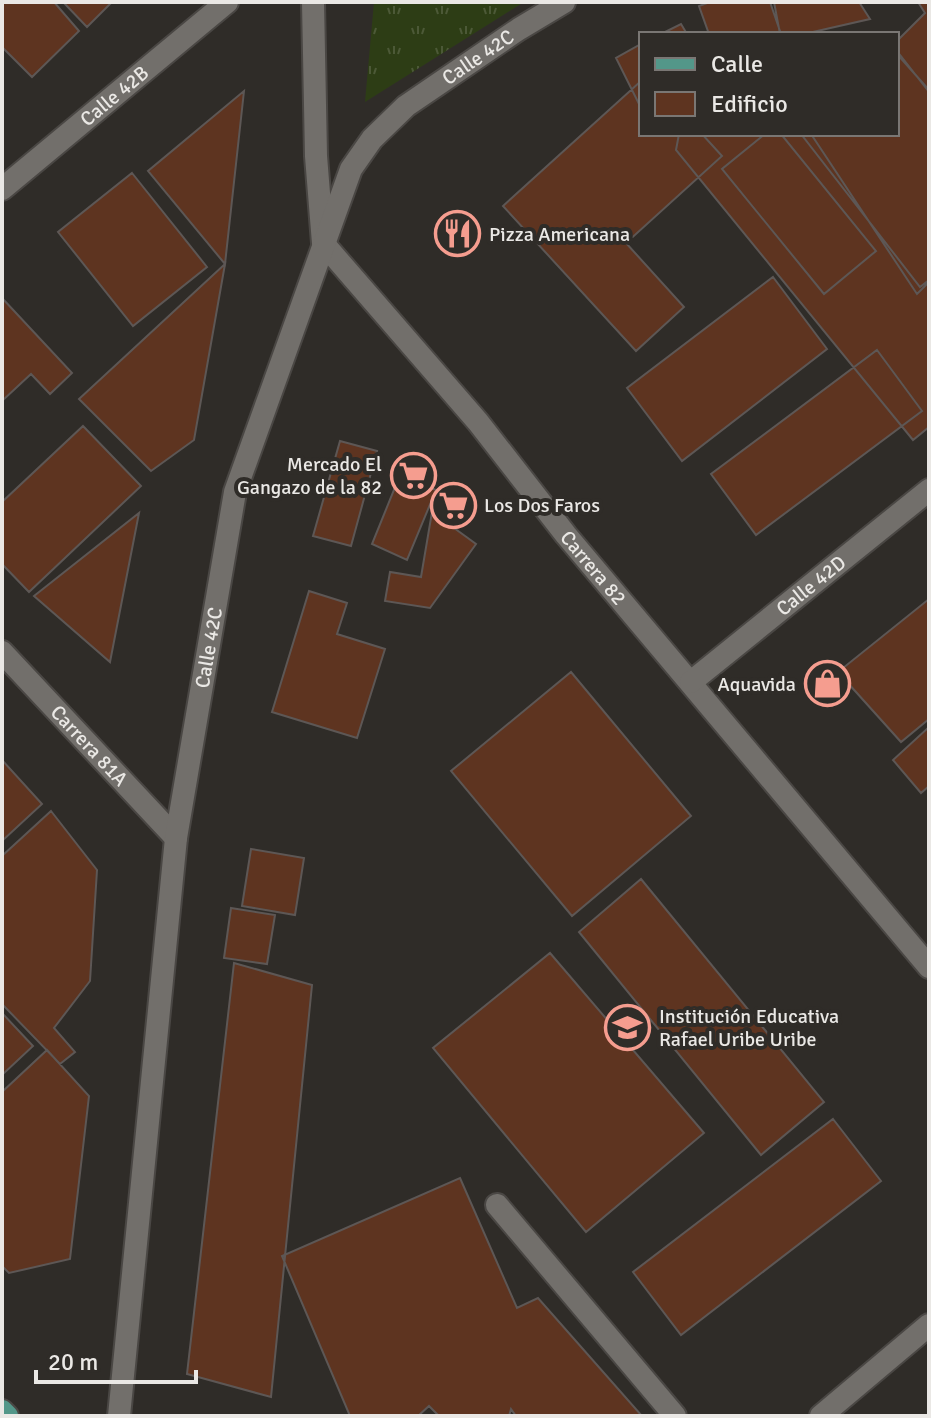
<svg xmlns="http://www.w3.org/2000/svg" width="931" height="1418" viewBox="0 0 931 1418" font-family="Signika,sans-serif">
<defs>
<pattern id="park-tufts" width="24" height="20" patternUnits="userSpaceOnUse" patternTransform="scale(2)"><rect width="24" height="20" fill="#2d3d15"/><path d="M3 7l-1-3M5 7V3M7 7l1-3M15 17l-1-3M17 17v-4M19 17l1-3" fill="none" stroke="#4c5937"/></pattern>
</defs>
<rect width="100%" height="100%" fill="#2f2c28"/>
<path fill="url(#park-tufts)" d="M374 2H524L365 102Z"/>
<path fill="#5e3420" stroke="#5d5755" stroke-width="2" d="M2 2H54L79 31 32 77 2 47Z
M63 2H112L87 27Z
M710 2H770L781 34H709L699 6Z
M774 2H859L870 19 804 34H780Z
M918 2H929V427L913 440 676 150 679 134H897V41L925 13Z
M681 24 687 34H661Z
M641 44V106H640L616 58Z
M897 51 929 92V280L920 287 801 134H897Z
M897 54 929 90V282L917 294 811 134H897Z
M641 81V134H702L722 156 626 243 684 307 636 351 503 206Z
M244 91 225 264 148 171Z
M765 134H781L876 251 824 294 722 169Z
M132 173 207 267 133 326 58 232Z
M225 264 194 440 151 471 79 399Z
M773 277 827 349 682 461 627 388Z
M2 298 72 373 50 394 31 374 2 401Z
M877 350 922 411 756 535 711 474Z
M83 426 141 486 29 592 2 564V502Z
M340 441 377 451 351 546 313 536Z
M400 475 436 490 407 560 372 544Z
M432 512 476 544 430 608 385 601 390 572 421 577Z
M139 513 110 662 34 596Z
M309 591 347 603 337 634 385 649 357 738 272 712Z
M929 599V719L901 742 838 672Z
M571 672 691 816 572 916 451 771Z
M929 727V786L921 793 893 760Z
M2 760 42 804 2 841Z
M51 811 97 870 90 981 54 1028 75 1052 60 1064 2 1004V856Z
M251 849 304 858 295 915 242 906Z
M641 879 824 1102 761 1155 579 932Z
M231 908 275 915 267 964 224 958Z
M550 953 704 1133 586 1232 433 1048Z
M234 963 312 985 271 1397 187 1374Z
M2 1013 33 1046 2 1075Z
M47 1050 89 1096 70 1259 9 1273 2 1266V1092Z
M833 1119 881 1181 681 1335 633 1272Z
M460 1178 517 1308 538 1298 642 1416H516L511 1409 509 1416H439L429 1406 418 1416H350L282 1256Z"/>
<g fill="none" stroke-linecap="round" stroke-linejoin="round">
<defs>
<path id="service" d="M497 1205 675 1416"/>
<g id="minor">
<path id="s1" d="M313 2 316 156 323 243 478 422 566 535 929 967"/>
<path id="s2" d="M2 189 227 2"/>
<path id="s3" d="M2 652 176 838"/>
<path id="s4" d="M691 682 929 490"/>
<path id="s5" d="M119 1416 176 838 235 492 351 169 372 139 406 106 519 29 564 2"/>
<path d="M821 1416 929 1325"/>
</g>
<path id="primary" d="M2 1411 7 1416"/>
</defs>
<use href="#service" stroke="#4a4744" stroke-width="26"/>
<use href="#minor" stroke="#4a4744" stroke-width="26"/>
<use href="#primary" stroke="#4a4744" stroke-width="26"/>
<use href="#service" stroke="#726f6b" stroke-width="22"/>
<use href="#minor" stroke="#726f6b" stroke-width="22"/>
<use href="#primary" stroke="#539789" stroke-width="22"/>
</g>
<defs>
<symbol id="restaurant-ring" viewBox="-11 -11 22 22"><circle r="9.5" fill="#2f2c28" stroke="#f59d8f" stroke-width="1.5"/><path d="M-5-6h1v4h1v-4h1v4h1v-4h1v5L-1.5 .5V6h-2V.5L-5-1ZM5-6V6H3V1.5H1.5Q1.5-4 5-6Z" fill="#f59d8f"/></symbol>
<symbol id="supermarket-ring" viewBox="-11 -11 22 22"><circle r="9.5" fill="#2f2c28" stroke="#f59d8f" stroke-width="1.5"/><path d="M-6-5.5h2.5l.6 2H6L4.5 2H-2.5L-4.4-4H-6ZM-1.5 3.2a1.3 1.3 0 1 0 .1 0ZM3 3.2a1.3 1.3 0 1 0 .1 0Z" fill="#f59d8f"/></symbol>
<symbol id="shop-ring" viewBox="-11 -11 22 22"><circle r="9.5" fill="#2f2c28" stroke="#f59d8f" stroke-width="1.5"/><path d="M-5-2.5h2.3a2.7 3.5 0 0 1 5.4 0H5L5.5 6h-11ZM-1.5-2.5h3a1.5 2.3 0 0 0-3 0Z" fill="#f59d8f"/></symbol>
<symbol id="school-ring" viewBox="-11 -11 22 22"><circle r="9.5" fill="#2f2c28" stroke="#f59d8f" stroke-width="1.5"/><path d="M0-5L7-2L0 1L-7-2ZM-4 1L0 2.5L4 1V4Q0 6-4 4Z" fill="#f59d8f"/></symbol>
</defs>
<g fill-rule="evenodd">
<use href="#restaurant-ring" x="432" y="208" width="51" height="51"/>
<use href="#supermarket-ring" x="388" y="450" width="51" height="51"/>
<use href="#supermarket-ring" x="428" y="480" width="51" height="51"/>
<use href="#shop-ring" x="802" y="658" width="51" height="51"/>
<use href="#school-ring" x="602" y="1002" width="51" height="51"/>
</g>
<g text-anchor="middle" dominant-baseline="central" stroke-width="8" stroke-linejoin="round" paint-order="stroke">
<g font-size="20" fill="#eae8e5" stroke="#2f2c28">
<text stroke="none"><textPath href="#s5" startOffset="1446">Calle 42C</textPath></text>
<text stroke="none"><textPath href="#s2" startOffset="146">Calle 42B</textPath></text>
<text stroke="none"><textPath href="#s1" startOffset="664">Carrera 82</textPath></text>
<text stroke="none"><textPath href="#s4" startOffset="154">Calle 42D</textPath></text>
<text stroke="none"><textPath href="#s5" startOffset="774">Calle 42C</textPath></text>
<text stroke="none"><textPath href="#s3" startOffset="128">Carrera 81A</textPath></text>
</g>
<g font-size="20" fill="#eae8e5" stroke="#2f2c28" text-anchor="start">
<text x="489" y="234">Pizza Americana</text>
<text x="382" y="464" text-anchor="end">Mercado El<tspan x="382" dy="23">Gangazo de la 82</tspan></text>
<text x="484" y="505">Los Dos Faros</text>
<text x="796" y="684" text-anchor="end">Aquavida</text>
<text x="659" y="1016">Institución Educativa<tspan x="659" dy="23">Rafael Uribe Uribe</tspan></text>
</g>
</g>
<rect width="931" height="1418" fill="none" stroke="#eae8e5" stroke-width="8"/>
<rect x="639" y="32" width="260" height="104" fill="#2f2c28" stroke="#7a7774" stroke-width="2"/>
<rect x="655" y="58" width="40" height="12" fill="#539789" stroke="#7a7774" stroke-width="2"/>
<text x="711" y="72" font-size="24" fill="#eae8e5">Calle</text>
<rect x="655" y="92" width="40" height="24" fill="#5e3420" stroke="#7a7774" stroke-width="2"/>
<text x="711" y="112" font-size="24" fill="#eae8e5">Edificio</text>
<path d="M36 1370v12h160v-12" fill="none" stroke="#eae8e5" stroke-width="4"/>
<text x="48" y="1370" font-size="24" fill="#eae8e5" stroke="#2f2c28" stroke-width="6" paint-order="stroke">20 m</text>
</svg>
